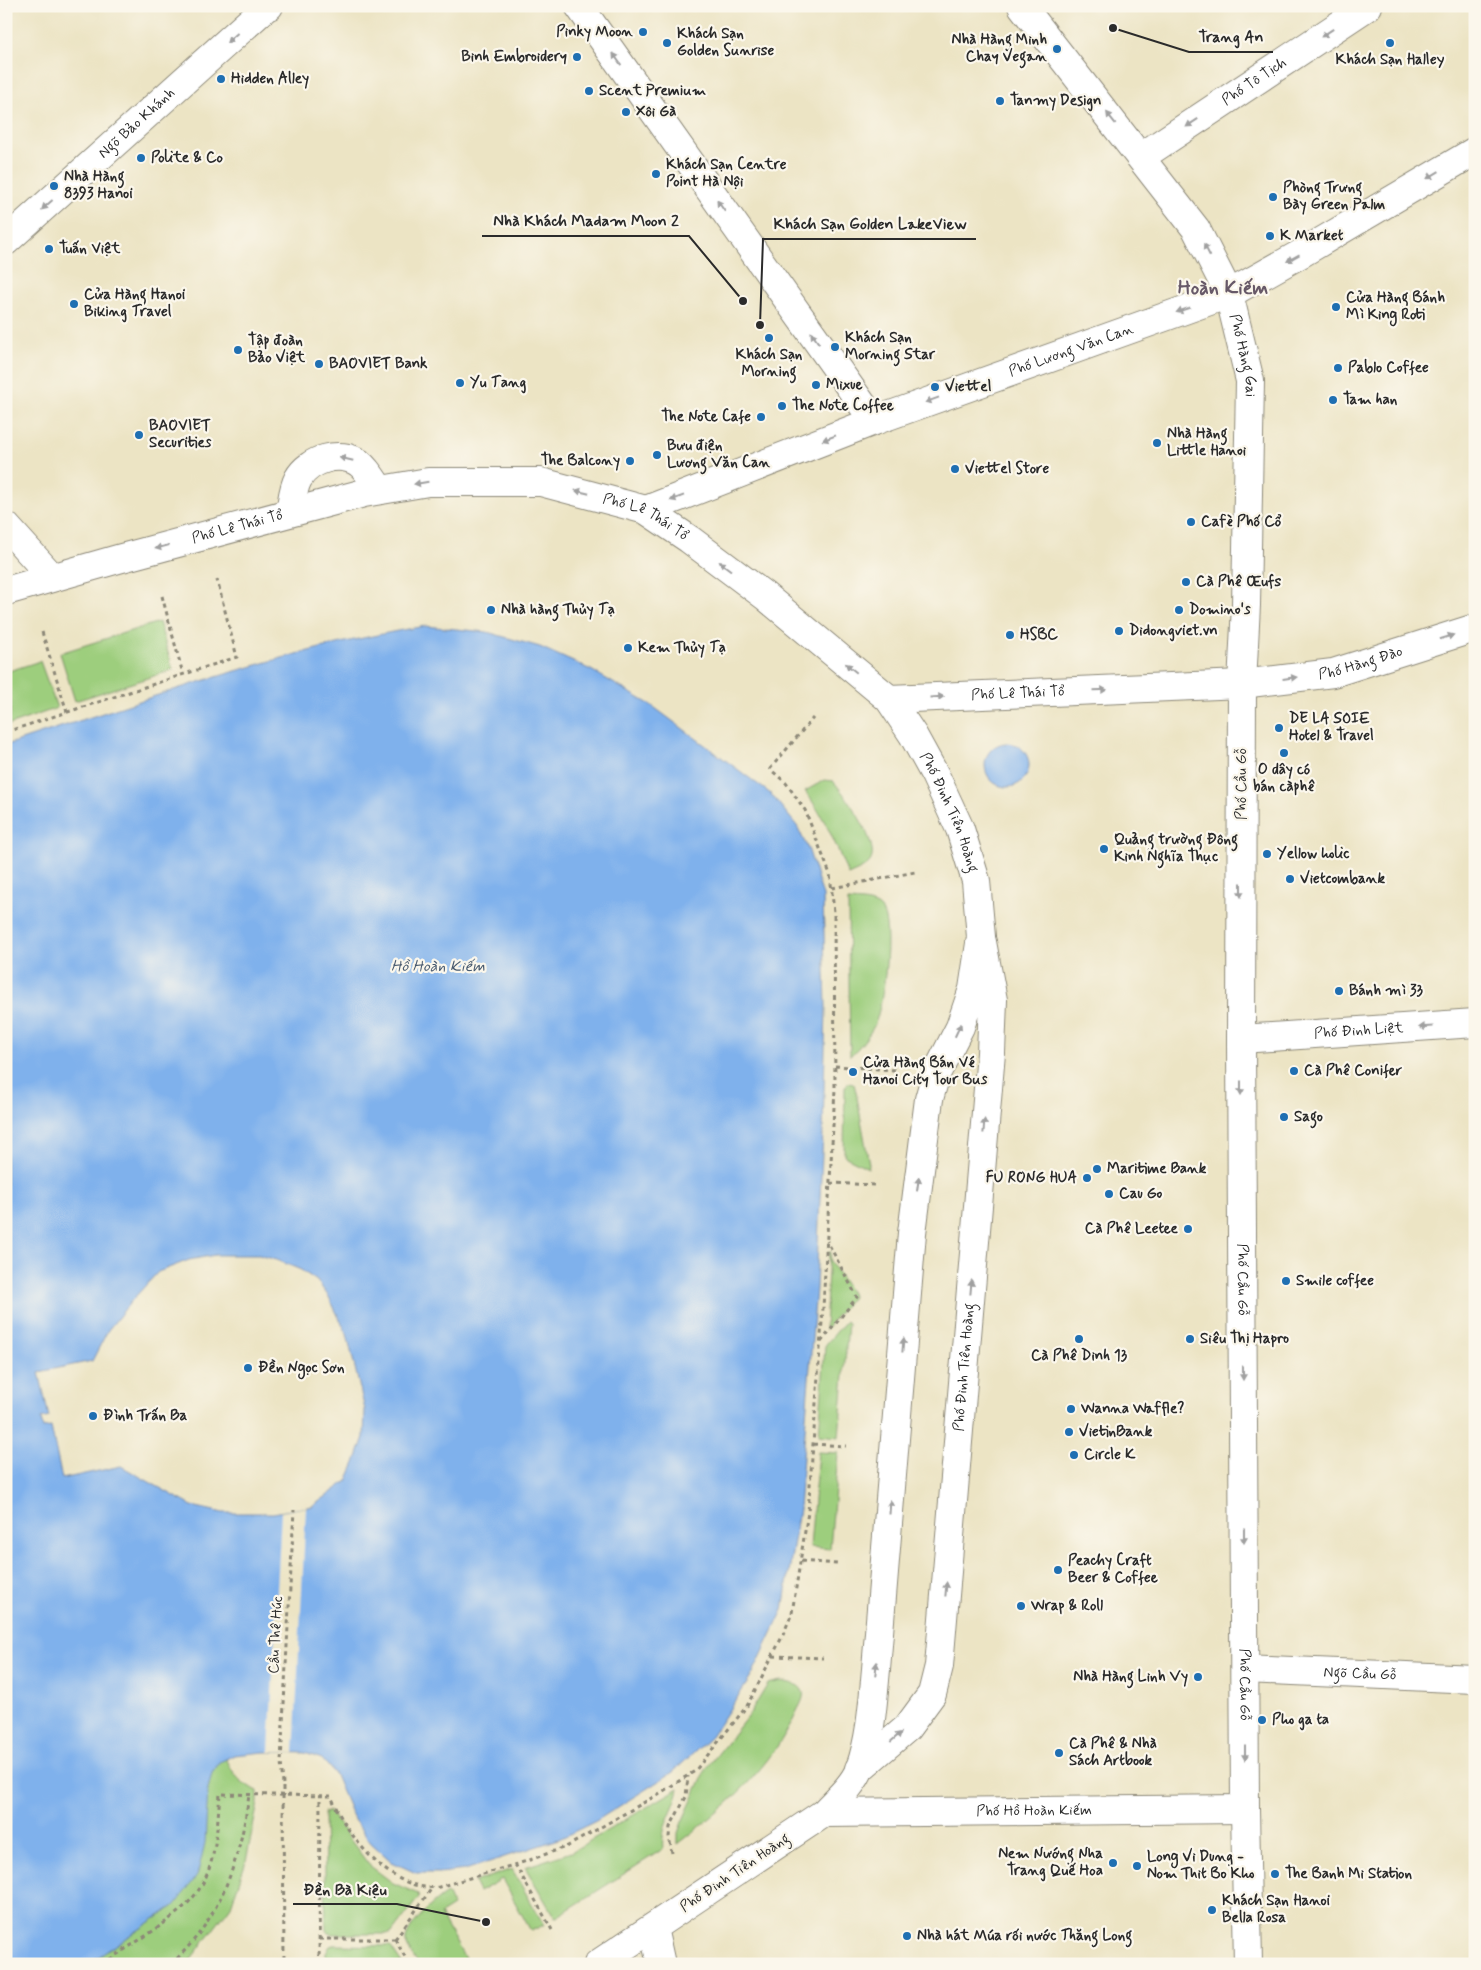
<svg xmlns="http://www.w3.org/2000/svg" width="1481" height="1970" viewBox="0 0 1481 1970" font-family="Mynerve,sans-serif">
<rect width="100%" height="100%" fill="#fbf7ec"/>
<filter id="ink" filterUnits="userSpaceOnUse"><feTurbulence type="fractalNoise" baseFrequency=".02" numOctaves="2"/><feDisplacementMap in="SourceGraphic" scale="10" xChannelSelector="R" yChannelSelector="G"/><feConvolveMatrix kernelMatrix="1 2 1 2 8 2 1 2 1" color-interpolation-filters="sRGB"/></filter>
<filter id="wash" filterUnits="userSpaceOnUse"><feTurbulence type="fractalNoise" baseFrequency=".0096" numOctaves="4" result="noise"/><feDisplacementMap in="SourceGraphic" scale="20" xChannelSelector="R" yChannelSelector="G"/><feGaussianBlur stdDeviation="1.12" result="paint"/><feColorMatrix in="noise" values="0 0 0 0 0 0 0 0 0 0 0 0 0 0 0 0 0 1.4 0 .05"/><feComposite in="paint" operator="in"/></filter>
<g filter="url(#wash)">
<rect width="100%" height="100%" fill="#ece4c4"/>
<path fill="#9dce7d" stroke="#647c54" d="M159 622 173 670 75 701 60 653Z
M40 661 57 708 9 725 11 703 6 672Z
M825 780 833 781C845 794 876 838 872 857 870 867 856 871 848 875 836 844 825 818 805 791Z
M848 901C858 902 874 901 881 909 894 926 883 1008 874 1026 868 1037 859 1048 850 1056Z
M848 1083 854 1084 856 1092 869 1164 868 1168 846 1157 844 1154 845 1087Z
M829 1252H831L830 1261 851 1293 852 1297 825 1330Z
M846 1321 848 1323 839 1437 819 1435 825 1346 827 1343Z
M818 1452 838 1453 830 1549 810 1547Z
M781 1681C788 1683 798 1683 802 1690 806 1696 800 1705 797 1711 772 1767 726 1807 678 1844V1833L682 1822 706 1769 751 1712 768 1684Z
M226 1758C235 1777 239 1782 258 1791V1803L246 1861 231 1906 187 1964H88L174 1906 212 1773 220 1762Z
M679 1788C675 1811 660 1824 663 1849L555 1918 525 1867 571 1852Z
M329 1811 369 1865 393 1883 418 1894 419 1897 416 1901 391 1934H331L328 1933 326 1930 324 1812Z
M512 1869 544 1925 531 1931 502 1879 479 1892 474 1882Z
M447 1893 453 1906 440 1914 468 1964H418C414 1958 408 1950 406 1943 403 1929 436 1899 447 1893Z
M334 1945 390 1946 402 1964H326V1952L330 1946Z"/>
<path fill="#7fb1ec" stroke="#556e8c" fill-rule="evenodd" d="M425 626 487 632 540 647 591 670 651 705 771 794 797 826 809 851 823 896 826 1007 823 1132 816 1288 799 1509 783 1610 751 1677 711 1737 673 1772 596 1821 559 1839 465 1870 440 1873H416L392 1862 371 1843 354 1820 334 1773 322 1759 305 1753 265 1752 234 1755 220 1762 212 1773 208 1789 205 1843 197 1876 174 1906 88 1964H6V745C144 700 282 650 425 626ZM215 1255H259L277 1260 301 1270 317 1281 329 1297 347 1334 365 1410 364 1437 355 1463 347 1481 313 1506 273 1513H223L192 1506 121 1466 62 1479 51 1427 43 1428 41 1419 49 1417 39 1372 92 1361 108 1330 133 1299 158 1272 189 1260Z
M985 765a22 22 0 1 1 44 0a22 22 0 1 1-44 0Z"/>
<path fill="#ece4c4" d="M306 1507 294 1753 269 1752 281 1512Z"/>
</g>
<g filter="url(#ink)">
<g fill="none" stroke-linecap="round" stroke-linejoin="round">
<defs>
<g id="minor">
<path d="M579 6 874 421"/>
<path id="s1" d="M1022 6 1196 229 1229 294 1250 381 1246 605 1242 684 1241 1039 1245 1809 1248 1964"/>
<path id="s2" d="M1141 157 1368 6"/>
<path id="s3" d="M6 241 266 7 269 6"/>
<path id="s4" d="M646 510 874 421 1229 294 1302 253 1475 151"/>
<path d="M290 512C292 502 293 488 298 479 309 459 340 450 359 463 368 470 374 481 380 490"/>
<path d="M6 526 52 577"/>
<path id="s5" d="M889 699 1242 684 1333 673 1475 628"/>
<path id="s6" d="M1241 1039 1475 1023"/>
<path id="s7" d="M1245 1669 1475 1679"/>
<path id="s8" d="M859 1769 907 1728 932 1694 939 1666 991 1053 993 1000 982 942"/>
<path id="s9" d="M824 1813 1245 1809"/>
<path d="M653 1928 661 1964"/>
</g>
<g id="major">
<path id="s10" d="M6 591 118 559 364 493 428 482H541L646 510 689 539 765 596 889 699 913 735 935 775 960 829 976 881 981 937 973 989 960 1027 936 1074 929 1099 912 1233 876 1669C873 1701 871 1737 860 1768 853 1786 836 1800 824 1813L598 1964"/>
</g>
</defs>
<use href="#minor" stroke="#8c8878" stroke-width="30"/>
<use href="#major" stroke="#8c8878" stroke-width="30"/>
<path stroke="#8c8878" stroke-width="3" stroke-dasharray="4 4" stroke-linecap="butt" d="M162 596 183 674
M42 632 67 712
M6 732 237 657 217 580
M832 888 915 872
M835 1066 895 1070
M830 1183 875 1185
M821 1342 857 1297 827 1241
M813 1444 846 1446
M801 1561 837 1564
M773 1656 823 1658
M283 1784 281 1762 294 1510
M283 1787 284 1964
M672 1853 669 1837 670 1827 686 1797 688 1776
M515 1864 552 1930
M319 1939H395
M395 1939 432 1888
M395 1939 409 1964
M103 1964C131 1944 182 1917 200 1888 217 1861 217 1825 220 1794L331 1796C335 1805 339 1815 345 1824 364 1854 399 1892 439 1887L527 1861 568 1846 657 1795 695 1771 747 1706 783 1635 792 1613 808 1512 823 1308 835 1089 834 912 830 874 805 810 786 783 770 769 813 718
M171 1964C221 1919 240 1860 249 1795
M319 1964 320 1796"/>
<use href="#minor" stroke="#fff" stroke-width="28"/>
<use href="#major" stroke="#fff" stroke-width="28"/>
</g>
<defs><path id="oneway-solid" d="M-6-.8H1V-3.2L6.5 0L1 3.2V.8H-6Z" transform="scale(1.25)"/></defs>
<g fill="#a0a0a0">
<use href="#oneway-solid" transform="translate(1327 33) rotate(146)"/>
<use href="#oneway-solid" transform="translate(232 38) rotate(138)"/>
<use href="#oneway-solid" transform="translate(617 59) rotate(-125)"/>
<use href="#oneway-solid" transform="translate(1111 118) rotate(-128)"/>
<use href="#oneway-solid" transform="translate(1192 123) rotate(146)"/>
<use href="#oneway-solid" transform="translate(1433 175) rotate(149)"/>
<use href="#oneway-solid" transform="translate(47 205) rotate(138)"/>
<use href="#oneway-solid" transform="translate(721 206) rotate(-125)"/>
<use href="#oneway-solid" transform="translate(1207 250) rotate(-117)"/>
<use href="#oneway-solid" transform="translate(1293 258) rotate(151)"/>
<use href="#oneway-solid" transform="translate(1183 310) rotate(161)"/>
<use href="#oneway-solid" transform="translate(815 338) rotate(-125)"/>
<use href="#oneway-solid" transform="translate(932 400) rotate(160)"/>
<use href="#oneway-solid" transform="translate(829 438) rotate(159)"/>
<use href="#oneway-solid" transform="translate(346 459) rotate(-167)"/>
<use href="#oneway-solid" transform="translate(421 483) rotate(171)"/>
<use href="#oneway-solid" transform="translate(582 492) rotate(-166)"/>
<use href="#oneway-solid" transform="translate(677 498) rotate(159)"/>
<use href="#oneway-solid" transform="translate(162 547) rotate(165)"/>
<use href="#oneway-solid" transform="translate(725 566) rotate(-143)"/>
<use href="#oneway-solid" transform="translate(1447 637) rotate(-18)"/>
<use href="#oneway-solid" transform="translate(851 668) rotate(-140)"/>
<use href="#oneway-solid" transform="translate(1290 678) rotate(-7)"/>
<use href="#oneway-solid" transform="translate(1100 690) rotate(-2)"/>
<use href="#oneway-solid" transform="translate(937 697) rotate(-3)"/>
<use href="#oneway-solid" transform="translate(1241 890) rotate(90)"/>
<use href="#oneway-solid" transform="translate(1426 1027) rotate(176)"/>
<use href="#oneway-solid" transform="translate(958 1030) rotate(-65)"/>
<use href="#oneway-solid" transform="translate(1241 1088) rotate(90)"/>
<use href="#oneway-solid" transform="translate(984 1126) rotate(-85)"/>
<use href="#oneway-solid" transform="translate(918 1184) rotate(-82)"/>
<use href="#oneway-solid" transform="translate(971 1287) rotate(-85)"/>
<use href="#oneway-solid" transform="translate(903 1345) rotate(-85)"/>
<use href="#oneway-solid" transform="translate(1243 1373) rotate(90)"/>
<use href="#oneway-solid" transform="translate(890 1507) rotate(-86)"/>
<use href="#oneway-solid" transform="translate(1244 1536) rotate(90)"/>
<use href="#oneway-solid" transform="translate(946 1589) rotate(-85)"/>
<use href="#oneway-solid" transform="translate(876 1669) rotate(-84)"/>
<use href="#oneway-solid" transform="translate(896 1737) rotate(-41)"/>
<use href="#oneway-solid" transform="translate(1245 1753) rotate(90)"/>
</g>
</g>
<g fill="#1f6fb2" stroke="#fbf7ec" stroke-width="2">
<circle cx="643" cy="32" r="5"/>
<circle cx="667" cy="43" r="5"/>
<circle cx="1390" cy="43" r="5"/>
<circle cx="1057" cy="49" r="5"/>
<circle cx="577" cy="57" r="5"/>
<circle cx="221" cy="79" r="5"/>
<circle cx="589" cy="91" r="5"/>
<circle cx="1000" cy="101" r="5"/>
<circle cx="626" cy="112" r="5"/>
<circle cx="141" cy="158" r="5"/>
<circle cx="656" cy="174" r="5"/>
<circle cx="54" cy="186" r="5"/>
<circle cx="1273" cy="197" r="5"/>
<circle cx="1270" cy="236" r="5"/>
<circle cx="49" cy="249" r="5"/>
<circle cx="74" cy="304" r="5"/>
<circle cx="1336" cy="307" r="5"/>
<circle cx="769" cy="338" r="5"/>
<circle cx="835" cy="347" r="5"/>
<circle cx="238" cy="350" r="5"/>
<circle cx="319" cy="364" r="5"/>
<circle cx="1338" cy="368" r="5"/>
<circle cx="460" cy="383" r="5"/>
<circle cx="816" cy="385" r="5"/>
<circle cx="935" cy="387" r="5"/>
<circle cx="1333" cy="400" r="5"/>
<circle cx="782" cy="406" r="5"/>
<circle cx="761" cy="417" r="5"/>
<circle cx="139" cy="435" r="5"/>
<circle cx="1157" cy="443" r="5"/>
<circle cx="657" cy="455" r="5"/>
<circle cx="630" cy="461" r="5"/>
<circle cx="955" cy="469" r="5"/>
<circle cx="1191" cy="522" r="5"/>
<circle cx="1186" cy="582" r="5"/>
<circle cx="491" cy="610" r="5"/>
<circle cx="1179" cy="610" r="5"/>
<circle cx="1119" cy="631" r="5"/>
<circle cx="1010" cy="635" r="5"/>
<circle cx="628" cy="648" r="5"/>
<circle cx="1279" cy="728" r="5"/>
<circle cx="1284" cy="753" r="5"/>
<circle cx="1104" cy="849" r="5"/>
<circle cx="1267" cy="854" r="5"/>
<circle cx="1290" cy="879" r="5"/>
<circle cx="1339" cy="991" r="5"/>
<circle cx="1294" cy="1071" r="5"/>
<circle cx="853" cy="1072" r="5"/>
<circle cx="1284" cy="1117" r="5"/>
<circle cx="1097" cy="1169" r="5"/>
<circle cx="1087" cy="1178" r="5"/>
<circle cx="1109" cy="1194" r="5"/>
<circle cx="1188" cy="1229" r="5"/>
<circle cx="1286" cy="1281" r="5"/>
<circle cx="1079" cy="1339" r="5"/>
<circle cx="1190" cy="1339" r="5"/>
<circle cx="248" cy="1368" r="5"/>
<circle cx="1071" cy="1409" r="5"/>
<circle cx="93" cy="1416" r="5"/>
<circle cx="1069" cy="1432" r="5"/>
<circle cx="1074" cy="1455" r="5"/>
<circle cx="1058" cy="1570" r="5"/>
<circle cx="1021" cy="1606" r="5"/>
<circle cx="1198" cy="1677" r="5"/>
<circle cx="1262" cy="1720" r="5"/>
<circle cx="1059" cy="1753" r="5"/>
<circle cx="1113" cy="1863" r="5"/>
<circle cx="1137" cy="1866" r="5"/>
<circle cx="1275" cy="1874" r="5"/>
<circle cx="1212" cy="1910" r="5"/>
<circle cx="907" cy="1936" r="5"/>
</g>
<g text-anchor="middle" dominant-baseline="central" stroke-width="4.5" stroke-linejoin="round" paint-order="stroke">
<g font-size="15" font-weight="bold" fill="#2b2b2b" stroke="#fbf7ec" text-anchor="start">
<text x="633" y="32" text-anchor="end">Pinky Moon</text>
<text x="677" y="34">Khách Sạn<tspan x="677" dy="17">Golden Sunrise</tspan></text>
<text x="1047" y="40" text-anchor="end">Nhà Hàng Minh<tspan x="1047" dy="17">Chay Vegan</tspan></text>
<text x="567" y="57" text-anchor="end">Binh Embroidery</text>
<text x="1390" y="60" text-anchor="middle">Khách Sạn Halley</text>
<text x="231" y="79">Hidden Alley</text>
<text x="599" y="91">Scent Premium</text>
<text x="1010" y="101">Tanmy Design</text>
<text x="636" y="112">Xôi Gà</text>
<text x="151" y="158">Polite &amp; Co</text>
<text x="666" y="165">Khách Sạn Centre<tspan x="666" dy="17">Point Hà Nội</tspan></text>
<text x="64" y="177">Nhà Hàng<tspan x="64" dy="17">8393 Hanoi</tspan></text>
<text x="1283" y="188">Phòng Trưng<tspan x="1283" dy="17">Bày Green Palm</tspan></text>
<text x="1280" y="236">K Market</text>
<text x="59" y="249">Tuấn Việt</text>
<text x="84" y="295">Cửa Hàng Hanoi<tspan x="84" dy="17">Biking Travel</tspan></text>
<text x="1346" y="298">Cửa Hàng Bánh<tspan x="1346" dy="17">Mì King Roti</tspan></text>
<text x="845" y="338">Khách Sạn<tspan x="845" dy="17">Morning Star</tspan></text>
<text x="248" y="341">Tập đoàn<tspan x="248" dy="17">Bảo Việt</tspan></text>
<text x="769" y="355" text-anchor="middle">Khách Sạn<tspan x="769" dy="17">Morning</tspan></text>
<text x="329" y="364">BAOVIET Bank</text>
<text x="1348" y="368">Pablo Coffee</text>
<text x="470" y="383">Yu Tang</text>
<text x="826" y="385">Mixue</text>
<text x="945" y="387">Viettel</text>
<text x="1343" y="400">Tam han</text>
<text x="792" y="406">The Note Coffee</text>
<text x="751" y="417" text-anchor="end">The Note Cafe</text>
<text x="149" y="426">BAOVIET<tspan x="149" dy="17">Securities</tspan></text>
<text x="1167" y="434">Nhà Hàng<tspan x="1167" dy="17">Little Hanoi</tspan></text>
<text x="667" y="446">Bưu điện<tspan x="667" dy="17">Lương Văn Can</tspan></text>
<text x="620" y="461" text-anchor="end">The Balcony</text>
<text x="965" y="469">Viettel Store</text>
<text x="1201" y="522">Cafè Phố Cổ</text>
<text x="1196" y="582">Cà Phê Œufs</text>
<text x="501" y="610">Nhà hàng Thủy Tạ</text>
<text x="1189" y="610">Domino's</text>
<text x="1129" y="631">Didongviet.vn</text>
<text x="1020" y="635">HSBC</text>
<text x="638" y="648">Kem Thủy Tạ</text>
<text x="1289" y="719">DE LA SOIE<tspan x="1289" dy="17">Hotel &amp; Travel</tspan></text>
<text x="1284" y="770" text-anchor="middle">O dây có<tspan x="1284" dy="17">bán càphê</tspan></text>
<text x="1114" y="840">Quảng trường Đông<tspan x="1114" dy="17">Kinh Nghĩa Thục</tspan></text>
<text x="1277" y="854">Yellow holic</text>
<text x="1300" y="879">Vietcombank</text>
<text x="1349" y="991">Bánh mì 33</text>
<text x="863" y="1063">Cửa Hàng Bán Vé<tspan x="863" dy="17">Hanoi City Tour Bus</tspan></text>
<text x="1304" y="1071">Cà Phê Conifer</text>
<text x="1294" y="1117">Sago</text>
<text x="1107" y="1169">Maritime Bank</text>
<text x="1077" y="1178" text-anchor="end">FU RONG HUA</text>
<text x="1119" y="1194">Cau Go</text>
<text x="1178" y="1229" text-anchor="end">Cà Phê Leetee</text>
<text x="1296" y="1281">Smile coffee</text>
<text x="1200" y="1339">Siêu Thị Hapro</text>
<text x="1079" y="1356" text-anchor="middle">Cà Phê Dinh 13</text>
<text x="258" y="1368">Đền Ngọc Sơn</text>
<text x="1081" y="1409">Wanna Waffle?</text>
<text x="103" y="1416">Đình Trấn Ba</text>
<text x="1079" y="1432">VietinBank</text>
<text x="1084" y="1455">Circle K</text>
<text x="1068" y="1561">Peachy Craft<tspan x="1068" dy="17">Beer &amp; Coffee</tspan></text>
<text x="1031" y="1606">Wrap &amp; Roll</text>
<text x="1188" y="1677" text-anchor="end">Nhà Hàng Linh Vy</text>
<text x="1272" y="1720">Pho ga ta</text>
<text x="1069" y="1744">Cà Phê &amp; Nhà<tspan x="1069" dy="17">Sách Artbook</tspan></text>
<text x="1103" y="1854" text-anchor="end">Nem Nướng Nha<tspan x="1103" dy="17">Trang Quế Hoa</tspan></text>
<text x="1147" y="1857">Long Vi Dung -<tspan x="1147" dy="17">Nom Thit Bo Kho</tspan></text>
<text x="1285" y="1874">The Banh Mi Station</text>
<text x="1222" y="1901">Khách Sạn Hanoi<tspan x="1222" dy="17">Bella Rosa</tspan></text>
<text x="917" y="1936">Nhà hát Múa rối nước Thăng Long</text>
</g>
<g font-size="15" fill="#2b2b2b" stroke="#fbf7ec">
<text stroke="none"><textPath href="#s2" startOffset="136">Phố Tô Tịch</textPath></text>
<text stroke="none"><textPath href="#s3" startOffset="176">Ngõ Bảo Khánh</textPath></text>
<text stroke="none"><textPath href="#s4" startOffset="454">Phố Lương Văn Can</textPath></text>
<text stroke="none"><textPath href="#s1" startOffset="419">Phố Hàng Gai</textPath></text>
<text stroke="none"><textPath href="#s10" startOffset="660">Phố Lê Thái Tổ</textPath></text>
<text stroke="none"><textPath href="#s10" startOffset="240">Phố Lê Thái Tổ</textPath></text>
<text stroke="none"><textPath href="#s5" startOffset="474">Phố Hàng Đào</textPath></text>
<text stroke="none"><textPath href="#s5" startOffset="129">Phố Lê Thái Tổ</textPath></text>
<text transform="translate(1242 784) rotate(-90)">Phố Cầu Gỗ</text>
<text stroke="none"><textPath href="#s10" startOffset="1095">Phố Đinh Tiên Hoàng</textPath></text>
<text stroke="none"><textPath href="#s6" startOffset="118">Phố Đinh Liệt</textPath></text>
<text stroke="none"><textPath href="#s1" startOffset="1344">Phố Cầu Gỗ</textPath></text>
<text stroke="none"><textPath href="#s8" startOffset="434">Phố Đinh Tiên Hoàng</textPath></text>
<text transform="translate(276 1635) rotate(-87)">Cầu Thê Húc</text>
<text stroke="none"><textPath href="#s7" startOffset="115">Ngõ Cầu Gỗ</textPath></text>
<text stroke="none"><textPath href="#s1" startOffset="1749">Phố Cầu Gỗ</textPath></text>
<text stroke="none"><textPath href="#s9" startOffset="210">Phố Hồ Hoàn Kiếm</textPath></text>
<text transform="translate(735 1873) rotate(-34)">Phố Đinh Tiên Hoàng</text>
</g>
<g font-size="16" font-style="italic" fill="#485a6f" stroke="#fbf7ec">
<text x="438" y="966">Hồ Hoàn Kiếm</text>
</g>
<g font-size="20" font-weight="bold" fill="#675968" stroke="#fbf7ec">
<text x="1223" y="288">Hoàn Kiếm</text>
</g>
</g>
<path fill="none" stroke="#2b2b2b" stroke-width="2" d="M1113 28L1189 52H1273M743 301L689 236H482M760 325L763 239H976M486 1922L397 1904H293"/>
<g fill="#2b2b2b" stroke="#fbf7ec" stroke-width="2">
<circle cx="1113" cy="28" r="5"/>
<circle cx="743" cy="301" r="5"/>
<circle cx="760" cy="325" r="5"/>
<circle cx="486" cy="1922" r="5"/>
</g>
<g font-size="16" text-anchor="middle" font-weight="bold" fill="#2b2b2b" stroke="#fbf7ec" stroke-width="4.5" stroke-linejoin="round" paint-order="stroke">
<text x="1231" y="42">Trang An</text>
<text x="586" y="226">Nhà Khách Madam Moon 2</text>
<text x="870" y="229">Khách Sạn Golden LakeView</text>
<text x="345" y="1895">Đền Bà Kiệu</text>
</g>
<rect width="1481" height="1970" fill="none" stroke="#fbf7ec" stroke-width="25"/>
</svg>
